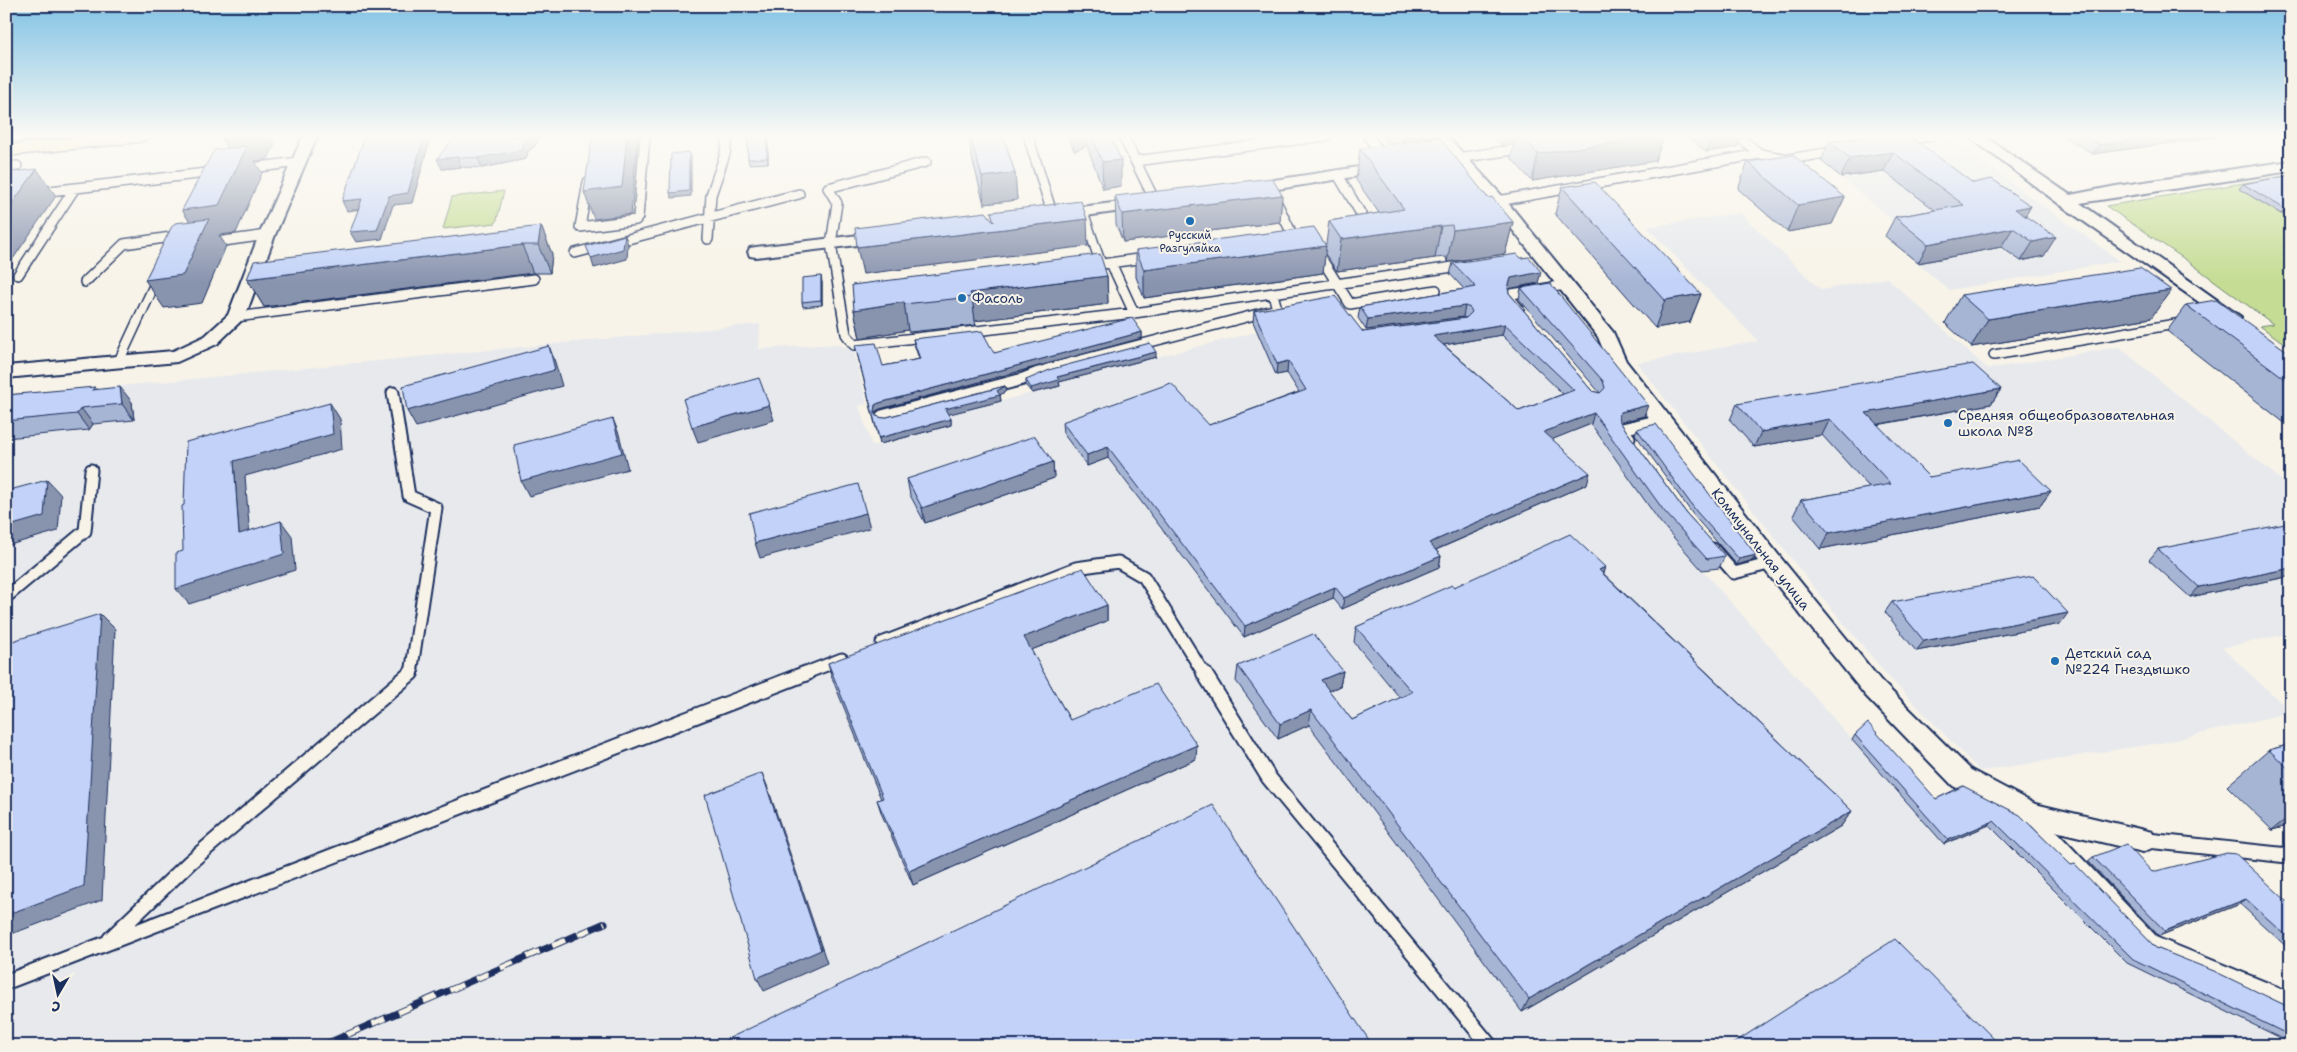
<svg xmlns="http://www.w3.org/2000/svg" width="2297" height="1052" viewBox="0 0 2297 1052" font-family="'Shantell Sans',sans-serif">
<rect width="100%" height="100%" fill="#f7f3e8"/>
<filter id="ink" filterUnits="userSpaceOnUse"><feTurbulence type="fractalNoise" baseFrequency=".02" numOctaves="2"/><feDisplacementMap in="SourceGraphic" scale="10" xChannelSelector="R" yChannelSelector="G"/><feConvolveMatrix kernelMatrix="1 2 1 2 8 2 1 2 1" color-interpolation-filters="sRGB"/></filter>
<g filter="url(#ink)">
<path fill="#e7e9ed" d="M1952 140 2120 261 1949 290 1885 236 1907 232 1821 161Z
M1740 213 1821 290 1887 278 1988 369 2119 347 2291 488V633L2222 648 2291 712 2166 742 1980 771 1886 674 1809 581 1637 363 1758 341 1647 227Z
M760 324 759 349 837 344 854 351 867 404 859 406 872 446 951 425 946 415 1059 386 1058 382 1256 332 1276 375 1287 373 1291 379 1373 357 1502 335 1581 411 1660 522 1944 844 1989 825 2127 963 2291 1043V1046H6V397Z"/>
<path fill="#c4dc93" stroke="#708678" d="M2291 175V348L2260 326 2273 324 2189 262 2106 206Z
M504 191 496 223 443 229 452 197Z"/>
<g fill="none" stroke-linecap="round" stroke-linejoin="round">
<defs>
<path id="service-far2" d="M1123 136 1156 203
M1368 136 1383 157
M1738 136 1760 154
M1912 136 1916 138 1931 136
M1029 139 1053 216
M1457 158 1527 148
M1135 161 1326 136
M926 162 828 188 837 203 831 244 846 334 854 345 1134 313 1467 265
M6 167 17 166
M243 169 299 162
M1338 175 1361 214
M588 182 580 227 636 220 638 217 645 136
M6 196 215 172
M1274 197 1294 238 1300 239
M1498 201 1760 154 1789 159 1838 151
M1083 212 1101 264
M708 239 711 195 725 154 728 136
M209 243 267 235
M1316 250 1350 304 1436 290
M575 253 799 194
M1111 263 1134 313
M1088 266 1152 257
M18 275 75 188
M85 282 124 244 178 236
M1519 309 1511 300 1512 294 1565 285
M236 317 534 279
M1994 355 2187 322
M119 361 158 277
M1035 374 1050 368 1277 309 1273 294"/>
<path id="service-far1" d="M393 393 409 496 436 508 411 674
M882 416 1023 379 1038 373
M1629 438 1622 429 1661 420
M1713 549 1734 573 1772 563
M6 597 85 531 91 470
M882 643 1076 568 1118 562 1144 577 1204 674
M803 674 842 659"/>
<path id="service" d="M1204 673 1269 778 1490 1046
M2033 817 2154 944 2291 1000
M2143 840 2283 855 2291 852
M110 939 190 862 411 673
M6 982 807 673"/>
<path id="minor" d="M303 136H317L275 235 245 317 217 344 177 362 6 378V366L173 351 205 336 228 315 259 235Z
M1432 136H1447L1504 198 1613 332 1626 361 1780 557 1881 681 1971 770 2035 804 2152 832 2156 840 2152 848 2143 852 2030 825 1953 786 1865 695 1764 569 1610 366 1598 337 1492 204Z
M1968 136H1984L2070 195 2116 186 2291 161V171L2080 203 2241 317 2238 321H2226L2059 204Z
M1385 163 1390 165 1393 168 1390 171 1247 194 1241 192 1239 189 1241 186 1247 184Z
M1145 199 1151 201 1153 204 1151 207 1056 220 1050 218 1048 215 1050 212 1056 210Z
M885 232 891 233 893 237 891 241 756 257 750 256 748 252 750 248 756 247Z"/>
<path id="trunk" d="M87 136H149L146 140 139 142 6 156V144Z"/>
</defs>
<use href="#service-far2" stroke="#1b2f5e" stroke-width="12"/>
<use href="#service-far1" stroke="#1b2f5e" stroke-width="15"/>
<use href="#service" stroke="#1b2f5e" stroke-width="18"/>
<use href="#minor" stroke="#1b2f5e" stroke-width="4"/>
<use href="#trunk" stroke="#1b2f5e" stroke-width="3"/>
<use href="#service-far2" stroke="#f7f3e8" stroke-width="9"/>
<use href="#service-far1" stroke="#f7f3e8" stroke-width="11"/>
<use href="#service" stroke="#f7f3e8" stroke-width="14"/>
<use href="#minor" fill="#f7f3e8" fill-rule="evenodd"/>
<use href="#trunk" fill="#f9deab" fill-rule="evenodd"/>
<path stroke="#1b2f5e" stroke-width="1" d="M6 145 91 136"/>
<defs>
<path id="rail" d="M321 1046 605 923"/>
</defs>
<use href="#rail" stroke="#1b2f5e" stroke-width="7"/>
<use href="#rail" stroke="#f7f3e8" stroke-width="5" stroke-dasharray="14" stroke-linecap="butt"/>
</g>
<path fill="#a7b5d5" stroke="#1b2f5e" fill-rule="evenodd" d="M455 136H540L534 147 528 151 526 159 482 168 461 167 442 169Z
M748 136H768V163L749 164 748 159Z
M969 136H1003L1015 173 1017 200 984 204 971 154Z
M1068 136H1110L1121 186 1103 189 1087 146 1074 151Z
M1382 136H1428L1427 139 1513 222 1505 254 1447 262 1446 257 1435 258 1337 271 1325 254 1323 273 1144 298 1136 277V250L1326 244 1329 221 1379 213 1356 180 1360 149 1388 145Z
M1493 136H1664L1655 161 1532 181 1511 158 1514 145 1502 146Z
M1688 136H1741L1737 147 1706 152Z
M1871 136 1973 183 2031 206 2025 216 2044 256 2021 261 2001 247 1918 263 1885 236 1895 217 1935 210 1884 171 1841 177 1821 161 1829 142Z
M2064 136H2220L2093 154Z
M1748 162 1845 197 1832 224 1787 232 1738 189Z
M2291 175V212L2281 214 2239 189 2243 184Z
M1562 187 1701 294 1690 322 1655 328 1555 214Z
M1282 195 1280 222 1123 242 1116 224 1115 196Z
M541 226 552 254 550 273H533L264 307 247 279Z
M1453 263 1538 283 1508 289 1509 293 1592 391 1600 393 1519 299 1521 288 1644 416 1620 422 1687 514 1725 556 1719 568 1702 570 1660 522 1591 424 1552 439 1587 484 1436 550 1441 556 1439 567 1342 609 1333 598 1244 637 1108 458 1087 466 1063 433 1062 422 1209 425 1299 392 1287 373 1276 375 1253 322 1254 311 1363 332 1466 318 1463 317 1366 330 1358 318 1360 307 1464 289 1450 274ZM1502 335 1563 394 1519 411 1444 345Z
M1107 276 1108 304 975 321 976 325 909 332 908 330 860 338 854 310Z
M822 282V305L803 307 802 302Z
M1961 295 2151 318 1971 347 1945 323Z
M2186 305 2291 354V428L2167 331Z
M1142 332V338L880 409 876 411 875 415 876 416 883 418 1005 386 1006 391 1000 395 1001 401 948 414 951 419V425L880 444 855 345 883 366 919 359 914 344 913 339 994 353Z
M1156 357 1059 382 1060 386 1032 393 1026 386V380Z
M97 389 132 402 134 420 93 424 89 430 6 438V395Z
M2001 389 1991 404 1877 425 1929 477 2051 491 2040 506 1820 549 1793 516 1801 500 1870 488 1822 435 1754 447 1730 420 1737 404Z
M1637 429 1753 560 1737 565 1694 516 1635 434Z
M1053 462 1054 478 925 523 910 495 907 479Z
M2291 529V576L2190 597 2149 560 2158 549Z
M1605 567 1603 573 1852 811 1841 826 1522 1012 1309 725 1278 739 1236 681 1238 666 1343 671 1340 686 1329 691 1352 720 1400 698 1354 642 1356 627 1454 587Z
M1892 602 2060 624 1916 651 1885 612Z
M1107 605V621L1031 650 1070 720 1196 759 913 885 882 815 877 800 881 799 832 678 828 663Z
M1855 735 1936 799 1963 786 2071 865 2156 948 2291 1008V1043L2127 963 1989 825 1944 844 1852 740Z
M2291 744V825L2272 830 2227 786 2269 750Z
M2093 857 2152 872 2291 905V951L2240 904 2159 936 2088 861Z"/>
<path fill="#8893ae" stroke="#1b2f5e" d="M220 136H270L275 144 268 159 255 161 262 173 236 233 219 235 226 246 202 303 164 308 145 280 200 237 182 210 236 163Z
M424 136H431L412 203 393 205 382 239 356 242 350 232 389 196Z
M531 136H540L534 147 528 151 526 159 482 168 478 158 524 141Z
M627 136H638L631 214 594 219 584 192Z
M767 136H768V163L767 158Z
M1074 136H1086L1087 146 1074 151Z
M1404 136H1428L1424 157 1400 160Z
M1504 136H1516L1514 145 1502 146Z
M1655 136H1664L1655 161 1532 181 1538 154Z
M1712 136H1741L1737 147 1706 152Z
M2160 136H2220L2093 154 2099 145Z
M689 152 691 157V196L672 198 670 193Z
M1893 152 1884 171 1841 177 1850 158Z
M457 157 461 167 442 169 437 159Z
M1121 160V186L1103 189 1102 162Z
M6 162 14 174 6 185Z
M37 169 56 196 6 269V212Z
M1015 173 1017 200 984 204 982 177Z
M1282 195 1280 222 1123 242 1122 214Z
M1845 197 1832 224 1787 232 1798 205Z
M362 199 367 208 347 211 342 201Z
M2031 206 2020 225 2015 209Z
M2291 208V212L2281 214 2285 209Z
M1087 219 1088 246 863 274 857 247Z
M1513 222 1505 254 1447 262 1453 230Z
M541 226 552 254 550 273 538 245Z
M1441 226 1435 258 1337 271 1341 239Z
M2013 228 2001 247 1918 263 1928 244Z
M625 235 628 245 627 259 594 268 591 258Z
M2056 237 2044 256 2021 261 2033 242Z
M522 245 533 273 264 307 247 279Z
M1326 246 1323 273 1144 298V270Z
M1541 272 1538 283 1508 289V288L1511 278Z
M821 276 822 282V305L821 300Z
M1107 276 1108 304 975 321 972 297 970 293Z
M2171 290 2151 318 1971 347 1988 319Z
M1701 294 1690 322 1655 328 1665 300Z
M904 302 908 330 860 338 854 310Z
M1465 306 1463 317 1366 330 1368 319Z
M1505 324 1502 335 1431 347 1433 336Z
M1142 332V338L880 409 876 411 875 417 874 412 875 405 879 403Z
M549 346 555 362 562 386 416 427 407 411Z
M1156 352V357L1059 382 1060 386 1032 393 1031 388 1057 377Z
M1288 361 1287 373 1276 375 1277 364Z
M1005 386 1006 391 1000 395 1001 401 946 415 945 409 997 391Z
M120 387 132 402 134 420 122 404Z
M2001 389 1991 404 1857 428 1866 413Z
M330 403 340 419 342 449 245 476 251 549 239 534 234 461Z
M769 405 774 420 698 442 692 427Z
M1648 405 1644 416 1617 423 1619 416 1621 412Z
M81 408 93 424 89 430 77 414Z
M1594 413 1591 424 1541 444 1544 432Z
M613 419 619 434 628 469 529 496 521 481Z
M951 419V425L880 444 879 438Z
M1830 419 1822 435 1754 447 1761 432Z
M1108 447V458L1087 466V455Z
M1053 462 1054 478 925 523 922 508Z
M1590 473 1587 484 1426 554 1429 543Z
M47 480 61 495 58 531 6 546V527Z
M2051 491 2040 506 1820 549 1829 533Z
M866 513 870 528 760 558 755 543Z
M281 521 292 536 295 570 189 604 176 589Z
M1756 555 1753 560 1737 565 1739 559Z
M1441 556 1439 567 1342 609 1344 598Z
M1605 567 1599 583V570Z
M2291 568V576L2190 597 2199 587Z
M1335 587 1333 598 1244 637 1245 626Z
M1107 605V621L1026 652 1024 637Z
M2068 613 2060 624 1916 651 1924 641Z
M100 614 115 629 102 900 6 936V915Z
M1343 671 1340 686 1319 695 1321 680Z
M1311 710 1309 725 1278 739 1280 724Z
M1197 745 1196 759 913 885 909 871Z
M762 773 768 788 827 963 764 991 757 978Z
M1852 811 1841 826 1522 1012 1529 999Z
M2291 815V825L2272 830Z
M1994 821 1989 825 1944 844 1948 840Z
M2246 899 2240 904 2159 936 2165 931Z"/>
<path fill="#c2d2f8" stroke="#1b2f5e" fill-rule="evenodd" d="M365 136H424L408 193 389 196 377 230 350 232 362 199 342 201Z
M455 136H531L524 141 522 150 478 158 457 157 437 159Z
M592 136H627L622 187 584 192Z
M748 136H767V158L748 159Z
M970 136H1003L1015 173 982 177Z
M1092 136H1110L1121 160 1102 162Z
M1522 136H1655L1538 154Z
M1871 136H1910L1973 183 1992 179 2031 206 2015 209 2056 237 2033 242 2013 228 1928 244 1895 217 1964 205 1893 152 1850 158 1829 142Z
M2085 136H2160L2099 145Z
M1439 137 1488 198 1492 197 1513 222 1453 230 1452 225 1441 226 1341 239 1329 221 1404 209 1360 149Z
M247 146 219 205 182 210 214 150Z
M689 152V191L670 193 671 154Z
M1793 155 1845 197 1798 205 1748 162Z
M37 169 6 212V173Z
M2291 175V208L2285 209 2243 184Z
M1272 178 1282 195 1122 214 1115 196Z
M1595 182 1701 294 1665 300 1562 187Z
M1081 201 1087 219 857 247 855 228 986 212 994 222 991 212Z
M209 219 183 275 145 280 171 228 175 223Z
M541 226 538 245H522L247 279 254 261Z
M1314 227 1326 246 1144 270 1136 250Z
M625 235 623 249 591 258 586 246Z
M1100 254 1107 276 970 293 972 297 904 304V302L854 310 852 285Z
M1517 254 1521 258 1529 257 1541 272 1511 278 1508 288 1509 293 1592 391 1600 393 1605 388 1603 381 1521 288 1550 283 1648 405 1621 412 1619 416 1620 422 1687 514 1725 556 1707 559 1664 511 1594 413 1544 432 1590 473 1429 543 1441 556 1344 598 1335 587 1245 626 1108 447 1087 455 1062 422 1171 383 1209 425 1306 390 1288 361 1277 364 1254 311 1335 296 1363 332 1466 318 1472 312 1470 308 1465 306 1368 319 1360 307 1476 287 1453 263ZM1505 324 1574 390 1519 411 1433 336Z
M2140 268 2171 290 1988 319 1961 295Z
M821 276V300L802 302V278Z
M2216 300 2291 354V383L2186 305Z
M1132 318 1142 332 879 403 875 405 874 412 876 416 883 418 1005 386 997 391 1000 395 945 409 951 419 879 438 855 345 876 343 883 366 920 359 913 339 982 331 994 353Z
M1150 343 1156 352 1057 377 1059 380 1031 388 1026 380 1052 369Z
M549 346 555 370 407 411 403 386Z
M1973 364 2001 389 1866 413 1929 477 2019 460 2051 491 1829 533 1801 500 1891 484 1830 419 1761 432 1737 404Z
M759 378 769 405 692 427 683 399Z
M95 387 92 390 120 387 122 404 81 408 77 414 6 421V395Z
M330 403 333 434 234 461 239 534 281 521 284 554 176 589V553L183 551 182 506 184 505 186 442Z
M613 419 622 453 521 481 514 445Z
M1656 424 1756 555 1739 559 1696 511 1637 429Z
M1035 436 1053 462 922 508 907 479Z
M47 480 44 516 6 527V491Z
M858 484 866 513 755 543 749 513Z
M2285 524 2291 529V568L2199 587 2158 549Z
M1570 534 1605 567 1599 570 1852 811 1529 999 1311 710 1280 724 1238 666 1313 634 1343 671 1321 680 1352 720 1412 692 1356 627 1452 585 1454 587Z
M1083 568 1107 605 1024 637 1070 720 1156 684 1197 745 909 871 877 800 883 798 828 663Z
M2033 576 2068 613 1924 641 1892 602Z
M100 614 84 886 6 915V643Z
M1868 723 1936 799 1963 786 2020 815 2071 865 2075 864 2156 948 2214 971 2291 1008V1036L2133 959 1994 821 1948 840 1855 735Z
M2291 744V771L2269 750Z
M762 773 821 950 757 978 705 795Z
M1213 805 1373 1046H713Z
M2126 844 2152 872 2227 853 2236 854 2291 905V940L2246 899 2165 931 2093 857Z
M1895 939 2001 1046H1729Z"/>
</g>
<linearGradient id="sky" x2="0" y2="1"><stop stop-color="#81c2e4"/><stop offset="0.48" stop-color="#fbfaf5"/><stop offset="1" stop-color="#fbfaf5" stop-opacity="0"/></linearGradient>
<rect width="2297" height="283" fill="url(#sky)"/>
<g fill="#1f6fb2" stroke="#f7f3e8" stroke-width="2">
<circle cx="1190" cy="221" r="5"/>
<circle cx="962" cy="298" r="5"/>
<circle cx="1948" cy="423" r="5"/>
<circle cx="2055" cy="661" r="5"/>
</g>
<g text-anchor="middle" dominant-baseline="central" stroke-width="4" stroke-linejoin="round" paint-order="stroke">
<g font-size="11" fill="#1b2f5e" stroke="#f7f3e8">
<text x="1190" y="235">Русский<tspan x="1190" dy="13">Разгуляйка</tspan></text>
</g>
<g font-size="14" fill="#1b2f5e" stroke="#f7f3e8" text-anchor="start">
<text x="972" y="298">Фасоль</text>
<text x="1958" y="415">Средняя общеобразовательная<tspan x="1958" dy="16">школа №8</tspan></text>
<text x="2065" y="653">Детский сад<tspan x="2065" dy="16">№224 Гнездышко</tspan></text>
</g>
<g font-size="14" fill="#1b2f5e" stroke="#f7f3e8">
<text transform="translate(1761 549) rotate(52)">Коммунальная улица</text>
</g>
</g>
<rect width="2297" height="1052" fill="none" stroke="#f7f3e8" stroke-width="25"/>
<rect x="12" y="12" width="2272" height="1027" fill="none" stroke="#1b2f5e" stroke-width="2" filter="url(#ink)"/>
<g transform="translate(58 994) rotate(189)" stroke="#f7f3e8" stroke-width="4" paint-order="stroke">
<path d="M0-4L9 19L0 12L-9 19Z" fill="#1b2f5e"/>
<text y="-8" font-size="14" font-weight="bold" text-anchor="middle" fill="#1b2f5e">С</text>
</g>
</svg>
